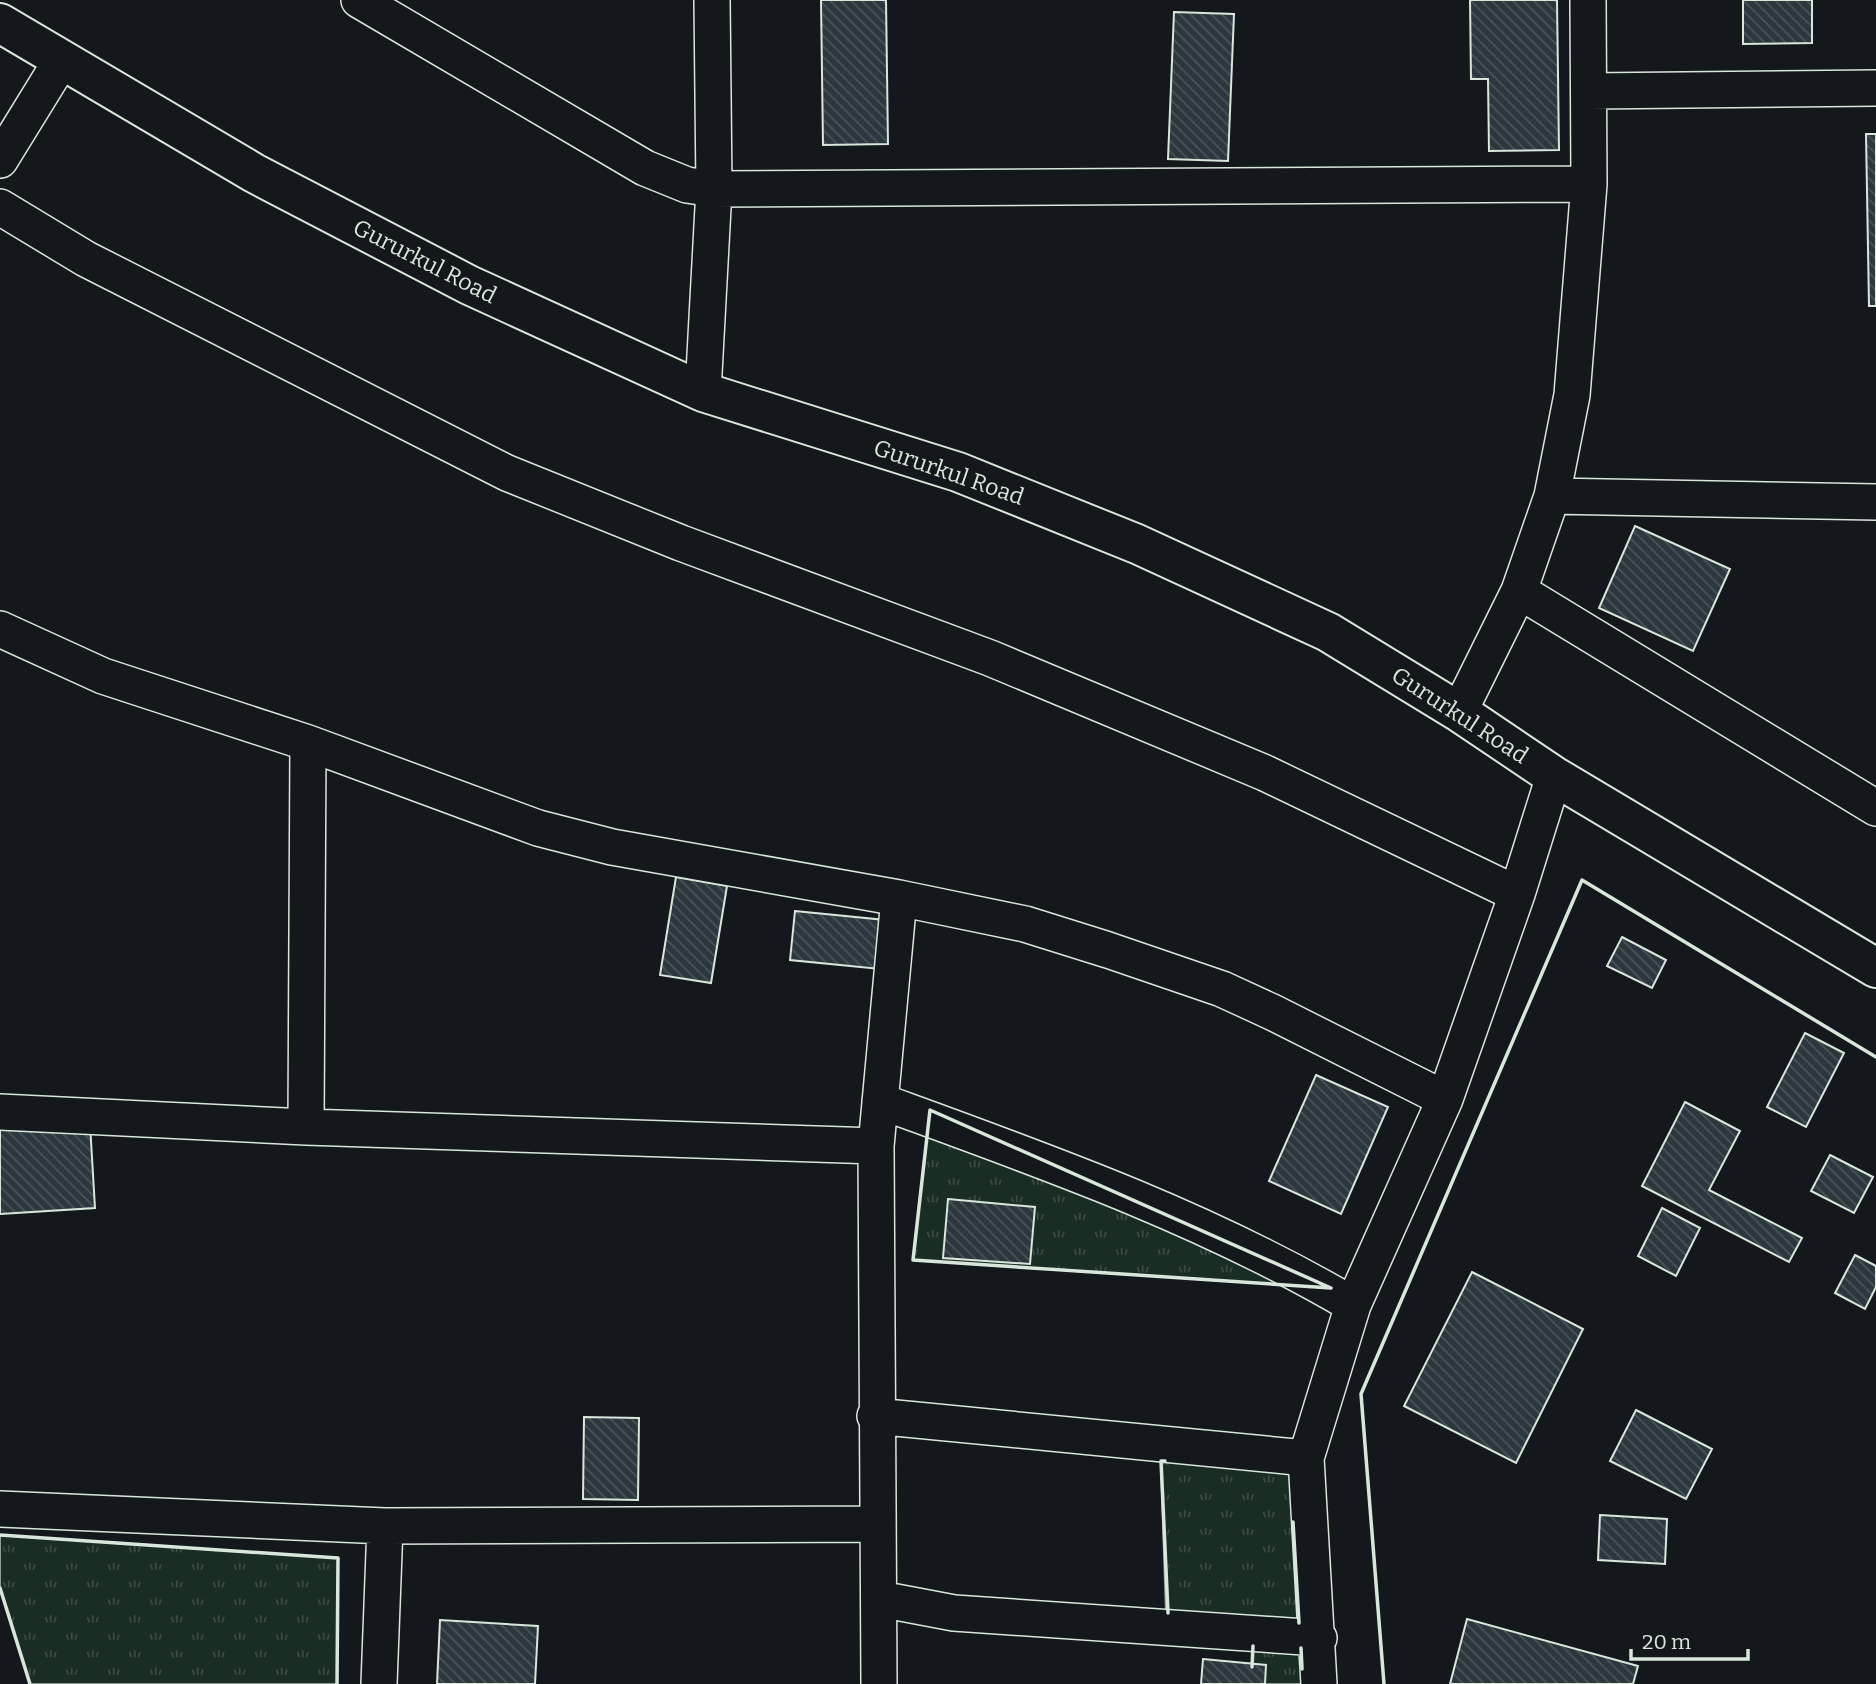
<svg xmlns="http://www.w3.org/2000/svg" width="1876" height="1684" viewBox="0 0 1876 1684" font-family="Bitter,serif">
<defs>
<pattern id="park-tufts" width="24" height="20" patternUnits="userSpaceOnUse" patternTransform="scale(1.75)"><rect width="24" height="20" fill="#1a2d24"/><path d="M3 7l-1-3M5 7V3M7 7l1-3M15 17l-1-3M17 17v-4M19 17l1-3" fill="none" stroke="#3b4b43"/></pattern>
<pattern id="building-back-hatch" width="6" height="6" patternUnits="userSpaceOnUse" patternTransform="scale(1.75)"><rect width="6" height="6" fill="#2c363c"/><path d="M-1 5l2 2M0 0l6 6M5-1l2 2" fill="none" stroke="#4a5358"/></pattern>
</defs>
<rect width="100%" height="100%" fill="#14181c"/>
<path fill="url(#park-tufts)" stroke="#939e99" stroke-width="2" d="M930 1110 1331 1288 913 1260Z
M1161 1461 1290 1470 1303 1684H1251L1255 1617 1166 1613Z
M0 1535 338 1558 337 1684H30L0 1588Z"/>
<path fill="url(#building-back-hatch)" stroke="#d8e6dc" stroke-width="2" d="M821 0H886L888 144 823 145Z
M1470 0H1557L1559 150 1489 151 1488 79H1471Z
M1743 0H1812V43L1743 44Z
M1174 12 1234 14 1228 161 1168 159Z
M1866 134H1876V306H1869Z
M1635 526 1730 569 1693 651 1599 608Z
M676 877 727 886 711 983 660 975Z
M795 911 885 920 880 969 790 960Z
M1622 937 1666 960 1652 988 1607 966Z
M1805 1033 1844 1053 1806 1127 1767 1107Z
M1316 1075 1388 1107 1341 1214 1269 1181Z
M1685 1102 1740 1131 1709 1190 1802 1238 1789 1262 1642 1186Z
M90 1124 95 1208 0 1214V1129Z
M1830 1155 1873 1177 1854 1213 1811 1191Z
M948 1199 1035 1207 1030 1264 943 1258Z
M1662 1208 1700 1228 1676 1276 1638 1256Z
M1855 1255 1876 1266V1287L1865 1309 1835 1293Z
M1472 1272 1583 1329 1516 1463 1404 1406Z
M1636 1410 1712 1449 1686 1499 1610 1461Z
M584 1417 639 1418 638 1500 583 1499Z
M1600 1515 1667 1519 1665 1564 1598 1560Z
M1467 1619 1638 1666 1633 1684H1450Z
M440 1620 538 1626 535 1684H437Z
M1203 1659 1266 1665 1265 1684H1201Z"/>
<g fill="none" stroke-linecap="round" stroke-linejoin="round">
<defs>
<path id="minor" d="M359 0 645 168 687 185 714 189 1589 184
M1590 91 1876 88
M0 160 61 61
M0 207 86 259 507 473 681 543 990 658 1265 773 1517 894
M703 392 714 189 712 0
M1552 496 1876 502
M1519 591 1876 808
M0 629 103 676 308 743 538 828 612 847 899 898 1025 924 1108 950 1222 989 1272 1012 1445 1099
M1459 712 1519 591 1552 496 1572 395 1589 184 1588 0
M880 1101C1042 1160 1204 1217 1353 1305
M0 1112 306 1127 876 1146
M306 1127 308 743
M875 1416 1306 1458
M0 1509 385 1526 876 1524
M880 1599 954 1613 1319 1638
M379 1684 385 1526
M879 1684 876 1146 899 898
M1319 1684 1306 1458 1353 1305 1445 1099 1517 894 1554 776"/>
<path id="tertiary" d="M0 23 254 173 469 285 703 392 958 472 1137 544 1328 632 1459 712 1554 776 1876 968"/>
</defs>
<use href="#minor" stroke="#d8e6dc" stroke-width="38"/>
<use href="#tertiary" stroke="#d8e6dc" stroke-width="42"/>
<use href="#minor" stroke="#14181c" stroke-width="35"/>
<use href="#tertiary" stroke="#14181c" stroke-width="38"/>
<path stroke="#d8e6dc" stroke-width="3.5" d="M930 1110 1331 1288 913 1260Z
M1165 1461H1161L1168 1613
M1293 1522 1299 1623
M0 1535 338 1558 337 1684
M0 1588 30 1684
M1301 1648 1302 1669
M1252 1667 1253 1646
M1384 1684 1361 1394 1582 880 1876 1057"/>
</g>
<g text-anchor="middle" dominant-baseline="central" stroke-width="5" stroke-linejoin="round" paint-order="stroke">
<g font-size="23" fill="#d8e6dc" stroke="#14181c">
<text transform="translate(425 261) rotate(27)">Gururkul Road</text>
<text transform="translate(949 472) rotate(19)">Gururkul Road</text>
<text transform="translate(1460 715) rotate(33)">Gururkul Road</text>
</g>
</g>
<path d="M1631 1649v10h117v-10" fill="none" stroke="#d8e6dc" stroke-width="3.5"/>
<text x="1642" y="1649" font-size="21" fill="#d8e6dc" stroke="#14181c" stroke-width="5" paint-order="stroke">20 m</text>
</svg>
